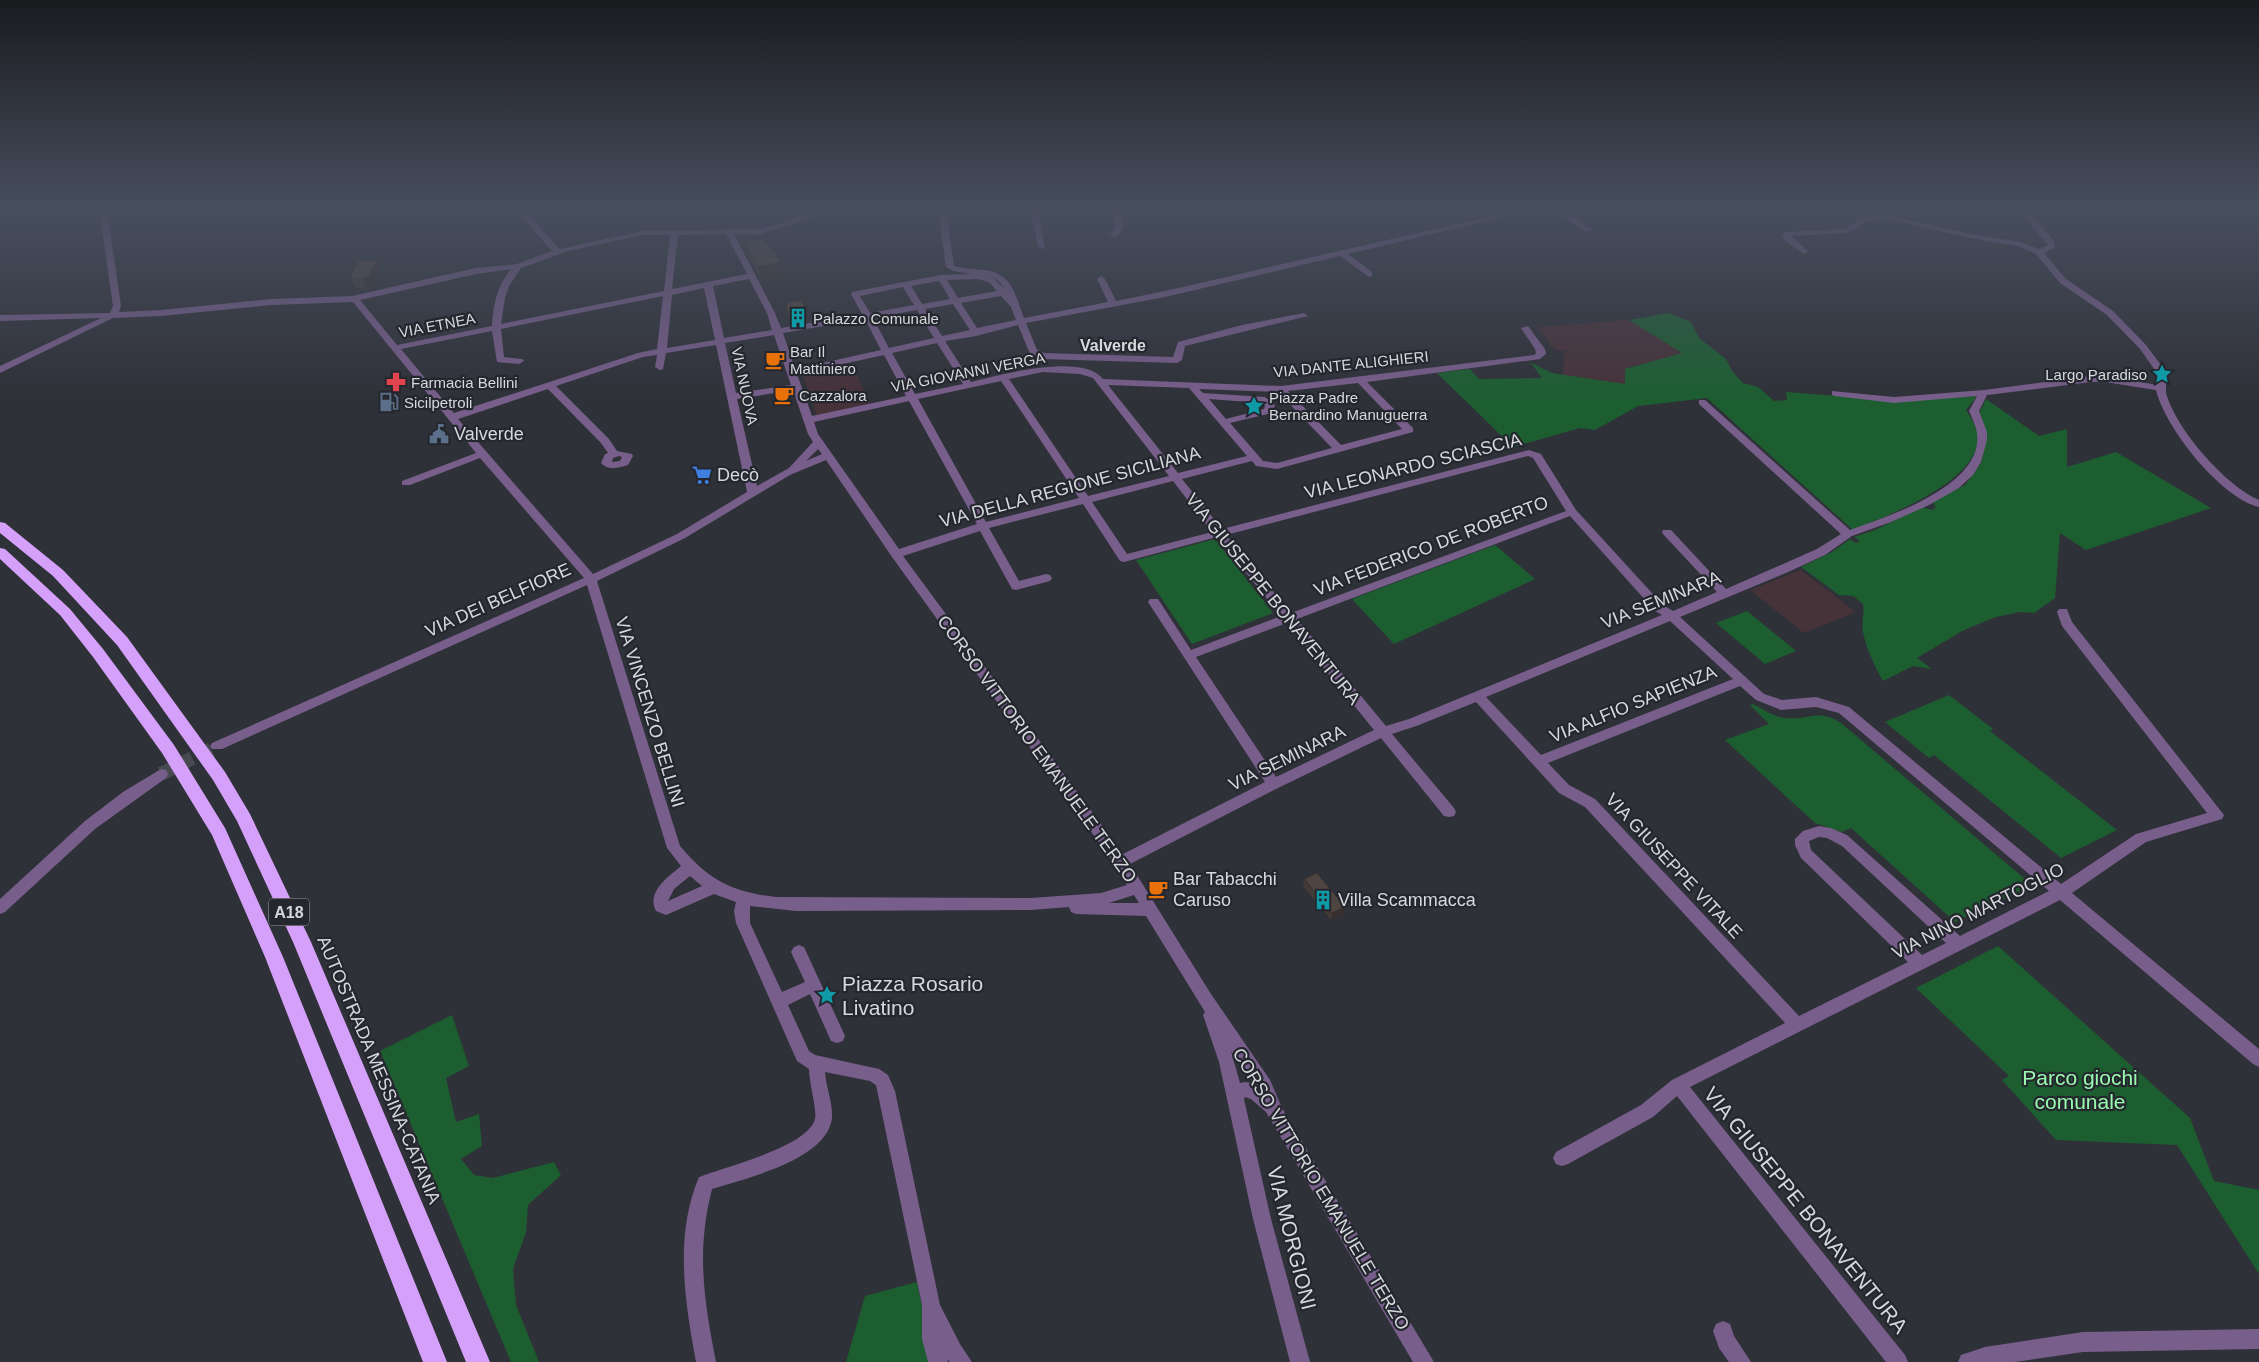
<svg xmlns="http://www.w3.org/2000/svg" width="2259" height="1362" viewBox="0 0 2259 1362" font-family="Helvetica,sans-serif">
<rect width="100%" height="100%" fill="#2f3138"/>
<path fill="#463239" d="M1629 320 1683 353 1625 369V384L1563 375 1564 353 1567 351 1555 350 1537 327Z
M852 364 870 404 817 416 803 375Z
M1801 570 1806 574 1856 612 1804 633 1750 590Z"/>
<path fill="#1d5e31" d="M1668 313 1691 322 1699 338 1726 359 1732 371 1743 383 1758 387 1774 401 1787 400 1786 392 1903 401 1977 396 1966 410C1970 417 1977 426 1978 434 1982 481 1888 515 1853 530L1707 398 1638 406 1595 430 1580 428 1513 447 1437 373 1470 369 1479 379 1542 378 1530 362 1552 373 1625 384V369L1682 353 1629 320Z
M1986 399 2039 436 2067 429V467L2116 452 2211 508 2086 550 2060 533 2055 598 2034 613 2020 612 1996 617 1964 630 1917 658 1932 669 1913 666 1883 681C1875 666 1866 649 1863 632 1861 622 1865 613 1863 604L1853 596 1839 595 1801 567 1832 552 1850 539 1856 543 1860 541 1854 537 1875 530 1922 507 1932 510 1936 507 1932 502 1965 485 1981 463 1987 434 1979 413Z
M1215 539 1273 613 1192 644 1136 560Z
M1495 545 1535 579 1394 644 1352 599Z
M1747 611 1796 651 1765 664 1716 623Z
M1949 695 1993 729 1990 731 2117 830 2061 858 1934 755 1929 758 1885 722Z
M1753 704C1763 709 1774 717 1785 718 1808 721 1818 708 1841 723L2032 885 1955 922 1851 828 1842 832 1815 823 1725 740 1769 724 1750 705Z
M1998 946 2190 1118 2214 1181 2259 1190V1274L2177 1145 2056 1140 2002 1080 2009 1076 1916 988Z
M452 1015 469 1066 446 1078 456 1122 479 1114 482 1146 461 1159 474 1175 493 1178 554 1162 561 1175 528 1205 526 1232 513 1269 516 1305 539 1362H511L380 1051Z
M917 1282 933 1362H846L865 1296Z"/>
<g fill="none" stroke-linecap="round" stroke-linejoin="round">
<path stroke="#484a51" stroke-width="14" stroke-dasharray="14 7" stroke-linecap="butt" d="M161 774 217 746"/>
<path fill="#785e8b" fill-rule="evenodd" d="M99 208H107L121 306 119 312 161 310 271 299 352 296 476 268 517 264 552 251 521 216 489 208H513L527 212 559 249 643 231 762 229 826 208H848L853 211 904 208 943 212 969 208H995L947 216 954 266C964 269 974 269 985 270 1013 274 1015 295 1024 318L1108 302 1097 279 1101 276 1105 279 1116 301 1165 291 1526 208H1542L1348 254 1372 272V276L1369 277 1340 256 1165 297 1026 323 1037 350 1044 353 1173 357 1178 342 1242 325 1304 313 1308 316 1185 346 1182 360 1177 363 1043 359 1030 354 1018 325 976 336 945 341 971 382C1000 375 1082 352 1103 379L1281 386 1534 355 1536 353 1535 349 1521 328 1528 326 1545 349 1546 354 1540 359 1367 382 1413 428V432L1277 469 1256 466 1252 461 1182 479 1222 529 1525 451 1529 450 1541 454 1576 510 1663 605 1673 611 1717 592 1663 534 1662 532 1663 530H1671L1726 589 1817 549 1841 534 1699 404V400H1705L1850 530C1888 516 1984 486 1977 433 1976 426 1972 418 1969 411L1977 396 1894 403 1835 396 1832 395V391L1894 397 1984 390 2091 376H2105L2157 385V373L2140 349 2107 315 2060 283 2036 254 2018 246 1970 238 1884 218 1866 222 1847 233 1791 236 1807 250 1808 252 1804 254 1784 240 1782 234 1786 232 1845 229 1861 218 1884 214 1970 234 2020 242 2039 249 2048 245 2017 208H2026L2054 241 2055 248 2044 253 2066 279 2113 311 2146 345 2167 373C2167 383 2164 390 2168 399 2180 433 2226 486 2259 500V507C2221 498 2165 428 2156 390L2105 382H2091L1987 395 1979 411 1987 432V440L1981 462 1973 475 1959 488 1929 505 1891 522 1852 536 1825 555 1786 573 1680 617 1764 694 1782 700 1816 697 1849 707 2061 884 2136 834 2207 813 2062 626 2057 612 2059 609H2067L2072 622 2224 815 2222 819 2146 842 2072 893 2259 1049V1067L2253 1064 2060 900 1690 1087 1905 1355 1908 1362H1886L1677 1096 1653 1117 1568 1164 1562 1166 1556 1164 1553 1158 1556 1152 1641 1105 1672 1080 1785 1023 1585 807 1559 793 1476 702 1419 725 1392 734 1454 808 1456 812 1454 816 1449 817 1444 816 1381 738 1278 788 1130 864 1211 994 1270 1080 1282 1108 1434 1362H1413L1266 1112 1251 1099 1245 1097 1244 1099 1271 1219 1310 1362H1290L1253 1219 1219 1062 1203 1015 1205 1012 1146 916 1076 914 1071 912 1069 907 1031 910 796 911 750 906V923L782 992 805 982 791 952 794 947 799 945 804 947 845 1036 843 1041 837 1043 831 1041 810 994 788 1005 809 1051 815 1055 879 1069 888 1075 895 1091 940 1305 960 1344 972 1362H950L947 1359 948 1362H928L922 1339V1305L876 1085 870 1081 825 1072C826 1087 833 1103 832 1118 827 1160 746 1178 712 1189 696 1252 704 1300 716 1362H696C685 1302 674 1236 699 1177 724 1167 808 1147 815 1119 817 1109 809 1082 809 1069L797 1061 736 923 734 911 736 902 714 894 666 915 656 911C646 892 668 877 681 866L667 848 587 585 222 749H212L210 746 212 743 584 578 480 458 410 485H402V481L476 453 353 302 271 305 161 316 113 318 0 373V366L101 318 0 321V315L110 313 113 306ZM837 210 852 215 883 211 939 216 946 267 954 271 971 274 941 275 852 292 851 294 862 314 781 328 775 313 734 234H750L754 236ZM726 234 747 274 672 289 678 235ZM643 235H670L664 291 501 324 505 298 509 286 521 268 568 251ZM511 269C497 285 493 306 492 326L397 345 360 300 476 274ZM983 275C992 276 1000 280 1004 288L992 277ZM749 279 767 313 772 330 724 338 713 286ZM979 279 990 283 997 291 958 298 947 280ZM939 281 950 299 922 304 911 286ZM903 287 914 305 870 313 860 296ZM704 288 715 340 667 348 672 295ZM663 296 657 349 638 353 454 413 401 349 492 331 497 362 519 364 524 361 522 359 504 357 501 329ZM1001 296 1011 307 1016 320 977 328 961 303ZM953 304 970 330 942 336 925 309ZM917 310 934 338 889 348 873 318ZM865 319 881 350 795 369 783 333ZM774 335 791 385 736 393 725 343ZM937 343 963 384 915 394 892 353ZM716 345 747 492 677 534 593 574 458 419 548 389 601 443 608 453 605 454 601 463C609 471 617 468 628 465L633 456 632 454 617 451 609 439 556 386 643 357 657 355 655 367 660 370 663 369 666 353ZM884 355 906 396 812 416 797 374ZM1043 372 1080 374 1093 378 1169 476 1088 496 1009 379ZM1001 381 1079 498 986 522 918 399ZM1358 383 1402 429 1341 445 1288 391ZM1108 385 1189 388 1247 456 1178 473ZM1199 389 1278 392 1332 448 1277 463 1263 461 1230 423 1272 413 1275 405 1265 397 1203 393ZM793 390 808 434 813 442 789 468 757 486 737 399ZM1209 399 1262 403 1265 406 1264 409 1226 419ZM909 401 977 524 899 549 818 434 814 422ZM818 449 822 454 806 461ZM619 456 622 457 620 461 612 462 613 458ZM1528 456 1533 458 1566 511 1291 613 1226 535ZM826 460 892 557 1116 866 1127 885 1101 893 1031 898 776 897C731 892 709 880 680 846L597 581 685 538 790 475ZM1173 481 1212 532 1127 554 1092 502ZM1083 504 1120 561 1124 562 1217 537 1281 616 1191 650 1158 599H1150L1148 602 1150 605 1265 782 1123 854 903 556 980 531 1012 589 1016 590 1050 581 1052 578 1050 575 1046 574 1019 581 989 528ZM1570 516 1655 611 1662 615 1409 719 1386 726 1297 619ZM1670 621 1733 679 1541 755 1486 697ZM1287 623 1374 730 1276 777 1196 657ZM1740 686 1756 700 1781 710 1816 707 1839 713 2049 891 1960 936 1847 835 1831 828 1819 826 1803 831 1795 839V845L1801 858 1908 962 1799 1016 1595 799 1569 785 1548 763ZM1819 837 1827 838 1842 846 1946 943 1922 955 1811 850 1809 841ZM690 876 702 886 668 901 674 889ZM1134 895 1139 903H1109ZM1231 1051 1253 1083 1245 1082 1240 1083Z
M1030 208H1038L1045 249 1038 247Z
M1112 208H1120L1124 226 1117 237H1114L1110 235 1116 226Z
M1551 208H1561L1593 230 1586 232Z
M1646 208H1656L1659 211 1655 213Z
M161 769 166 770 168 774 166 778 95 829 5 912 0 914V899L85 821 123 792Z
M1723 1321 1730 1324 1734 1336 1751 1362H1729L1719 1348 1713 1331 1716 1324Z
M2259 1329V1349L2083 1352 2015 1362H1958L1961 1355 1985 1347 2083 1332Z"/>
<path fill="#d5a0f9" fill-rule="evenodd" d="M0 522 5 523 63 570 127 637 225 772 250 814 311 942 490 1362H466L293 942 237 821 213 780 117 645 53 576 0 533Z
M0 548 5 549 70 609 103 649 174 745 225 828 283 957 447 1362H423L265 957 212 835 162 753 93 657 60 615 0 559Z"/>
</g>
<path fill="#433b38" d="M745 243 784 275 761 280 748 256Z
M381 269 374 286 367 290 355 287 350 277Z
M1304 879 1345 907 1344 914 1331 920 1303 886Z"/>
<path fill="#37302e" d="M377 260 381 269 374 286 367 290 362 280Z
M781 262 784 275 761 280 758 267Z
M807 315 808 321 791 324 790 318Z
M1345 907 1344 914 1331 920 1332 913Z"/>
<path fill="#4e4541" stroke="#37302e" d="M763 239 767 244H769L781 262 758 267 745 243Z
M377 260 369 276 362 280 350 277 358 261Z
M802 300 807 315 790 318 786 306 790 302Z
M1317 873 1345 907 1332 913 1304 879Z"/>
<linearGradient id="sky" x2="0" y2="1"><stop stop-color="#1a1b1f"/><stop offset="0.52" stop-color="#474e5e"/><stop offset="1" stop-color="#474e5e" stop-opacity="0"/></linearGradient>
<rect width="2259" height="399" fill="url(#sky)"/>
<defs>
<symbol id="building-bare" viewBox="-9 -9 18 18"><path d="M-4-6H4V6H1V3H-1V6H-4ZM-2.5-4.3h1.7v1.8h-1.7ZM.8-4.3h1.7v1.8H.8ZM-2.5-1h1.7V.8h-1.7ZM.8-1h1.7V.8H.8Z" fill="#0f9aa8" stroke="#25272e" stroke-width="2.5" paint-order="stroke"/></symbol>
<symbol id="cafe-bare" viewBox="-9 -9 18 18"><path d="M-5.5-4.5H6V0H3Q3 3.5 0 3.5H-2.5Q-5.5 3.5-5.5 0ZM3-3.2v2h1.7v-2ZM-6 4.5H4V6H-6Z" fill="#e8710a" stroke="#25272e" stroke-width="2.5" paint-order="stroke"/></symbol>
<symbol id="sight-bare" viewBox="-9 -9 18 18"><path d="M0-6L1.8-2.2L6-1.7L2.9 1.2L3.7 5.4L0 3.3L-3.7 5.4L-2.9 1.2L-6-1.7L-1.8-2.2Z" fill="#0f9aa8" stroke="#25272e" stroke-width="2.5" paint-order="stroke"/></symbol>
<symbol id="pharmacy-bare" viewBox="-9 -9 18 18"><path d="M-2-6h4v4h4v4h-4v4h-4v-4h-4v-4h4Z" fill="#e0444e" stroke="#25272e" stroke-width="2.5" paint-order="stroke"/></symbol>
<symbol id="fuel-bare" viewBox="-9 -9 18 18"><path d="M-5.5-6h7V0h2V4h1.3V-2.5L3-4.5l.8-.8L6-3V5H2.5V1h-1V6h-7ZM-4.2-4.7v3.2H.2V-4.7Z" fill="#5c6f8a" stroke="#25272e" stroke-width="2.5" paint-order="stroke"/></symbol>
<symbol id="civic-bare" viewBox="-9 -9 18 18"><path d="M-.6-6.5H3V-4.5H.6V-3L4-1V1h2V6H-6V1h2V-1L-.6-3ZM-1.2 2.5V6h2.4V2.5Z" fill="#5c6f8a" stroke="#25272e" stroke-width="2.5" paint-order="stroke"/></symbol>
<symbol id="supermarket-bare" viewBox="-9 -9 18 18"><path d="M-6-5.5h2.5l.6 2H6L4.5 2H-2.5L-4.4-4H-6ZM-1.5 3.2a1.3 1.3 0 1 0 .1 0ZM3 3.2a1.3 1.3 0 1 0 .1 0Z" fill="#3f7fe0" stroke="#25272e" stroke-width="2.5" paint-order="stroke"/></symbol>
</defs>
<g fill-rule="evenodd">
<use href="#building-bare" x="784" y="304" width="28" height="28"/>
<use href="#cafe-bare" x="761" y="346" width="28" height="28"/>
<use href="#sight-bare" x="2148" y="360" width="28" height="28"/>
<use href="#pharmacy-bare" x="382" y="368" width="28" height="28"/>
<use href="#cafe-bare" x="770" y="381" width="28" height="28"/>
<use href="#fuel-bare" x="375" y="388" width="28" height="28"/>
<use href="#sight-bare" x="1240" y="392" width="28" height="28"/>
<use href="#civic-bare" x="425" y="420" width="28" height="28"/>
<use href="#supermarket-bare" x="688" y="461" width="28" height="28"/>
<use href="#cafe-bare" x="1144" y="875" width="28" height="28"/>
<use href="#building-bare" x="1309" y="886" width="28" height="28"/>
<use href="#sight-bare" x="813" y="981" width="28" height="28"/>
</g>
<g text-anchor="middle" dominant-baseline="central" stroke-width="4.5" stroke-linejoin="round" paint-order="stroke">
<g font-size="15" fill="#d7d8dd" stroke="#25272e" text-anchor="start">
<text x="813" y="318">Palazzo Comunale</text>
<text x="790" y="351">Bar Il<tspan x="790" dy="17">Mattiniero</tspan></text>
<text x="2147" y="374" text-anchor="end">Largo Paradiso</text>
<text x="411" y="382">Farmacia Bellini</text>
<text x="799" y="395">Cazzalora</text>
<text x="1269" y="397">Piazza Padre<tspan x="1269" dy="17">Bernardino Manuguerra</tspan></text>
<text x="404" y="402">Sicilpetroli</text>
</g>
<g font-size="15" fill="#d7d8dd" stroke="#25272e">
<text transform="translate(437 325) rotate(-11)">VIA ETNEA</text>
<text transform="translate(1351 364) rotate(-6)">VIA DANTE ALIGHIERI</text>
<text transform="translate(968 372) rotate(-11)">VIA GIOVANNI VERGA</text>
<text transform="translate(745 386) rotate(78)">VIA NUOVA</text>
</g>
<g font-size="16" font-weight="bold" fill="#d7d8dd" stroke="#25272e">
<text x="1113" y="345">Valverde</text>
</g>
<rect fill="#25272e" stroke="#a2a3a8" stroke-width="1" x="269" y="898.5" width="40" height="27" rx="4"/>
<g font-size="16" font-weight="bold" fill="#d7d8dd">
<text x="289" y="912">A18</text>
</g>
<g font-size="18" fill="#d7d8dd" stroke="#25272e" text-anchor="start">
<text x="454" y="434">Valverde</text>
<text x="717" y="475">Decò</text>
<text x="1173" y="879">Bar Tabacchi<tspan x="1173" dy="21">Caruso</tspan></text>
<text x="1338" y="900">Villa Scammacca</text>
</g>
<g font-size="18" fill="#d7d8dd" stroke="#25272e">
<text transform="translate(1413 466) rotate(-14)">VIA LEONARDO SCIASCIA</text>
<text transform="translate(1070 487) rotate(-15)">VIA DELLA REGIONE SICILIANA</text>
<text transform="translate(1431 546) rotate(-21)">VIA FEDERICO DE ROBERTO</text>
<text transform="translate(1273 599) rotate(51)">VIA GIUSEPPE BONAVENTURA</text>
<text transform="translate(498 600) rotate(-24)">VIA DEI BELFIORE</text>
<text transform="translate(1661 600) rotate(-22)">VIA SEMINARA</text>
<text transform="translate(1633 704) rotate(-22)">VIA ALFIO SAPIENZA</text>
<text transform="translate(650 712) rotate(73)">VIA VINCENZO BELLINI</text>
<text transform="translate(1037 749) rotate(54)">CORSO VITTORIO EMANUELE TERZO</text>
<text transform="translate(1287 758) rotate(-26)">VIA SEMINARA</text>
<text transform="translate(1674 866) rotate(47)">VIA GIUSEPPE VITALE</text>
<text transform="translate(1978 911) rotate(-27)">VIA NINO MARTOGLIO</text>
<text transform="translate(379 1070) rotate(67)">AUTOSTRADA MESSINA-CATANIA</text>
<text transform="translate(1321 1189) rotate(59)">CORSO VITTORIO EMANUELE TERZO</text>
</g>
<g font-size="21" fill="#d7d8dd" stroke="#25272e" text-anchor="start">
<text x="842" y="983">Piazza Rosario<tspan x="842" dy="24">Livatino</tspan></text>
</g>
<g font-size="21" fill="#9afaaf" stroke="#25272e">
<text x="2080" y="1077">Parco giochi<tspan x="2080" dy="24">comunale</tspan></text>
</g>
<g font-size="21" fill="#d7d8dd" stroke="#25272e">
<text transform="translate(1806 1210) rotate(51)">VIA GIUSEPPE BONAVENTURA</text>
<text transform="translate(1292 1238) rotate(76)">VIA MORGIONI</text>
</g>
</g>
</svg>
